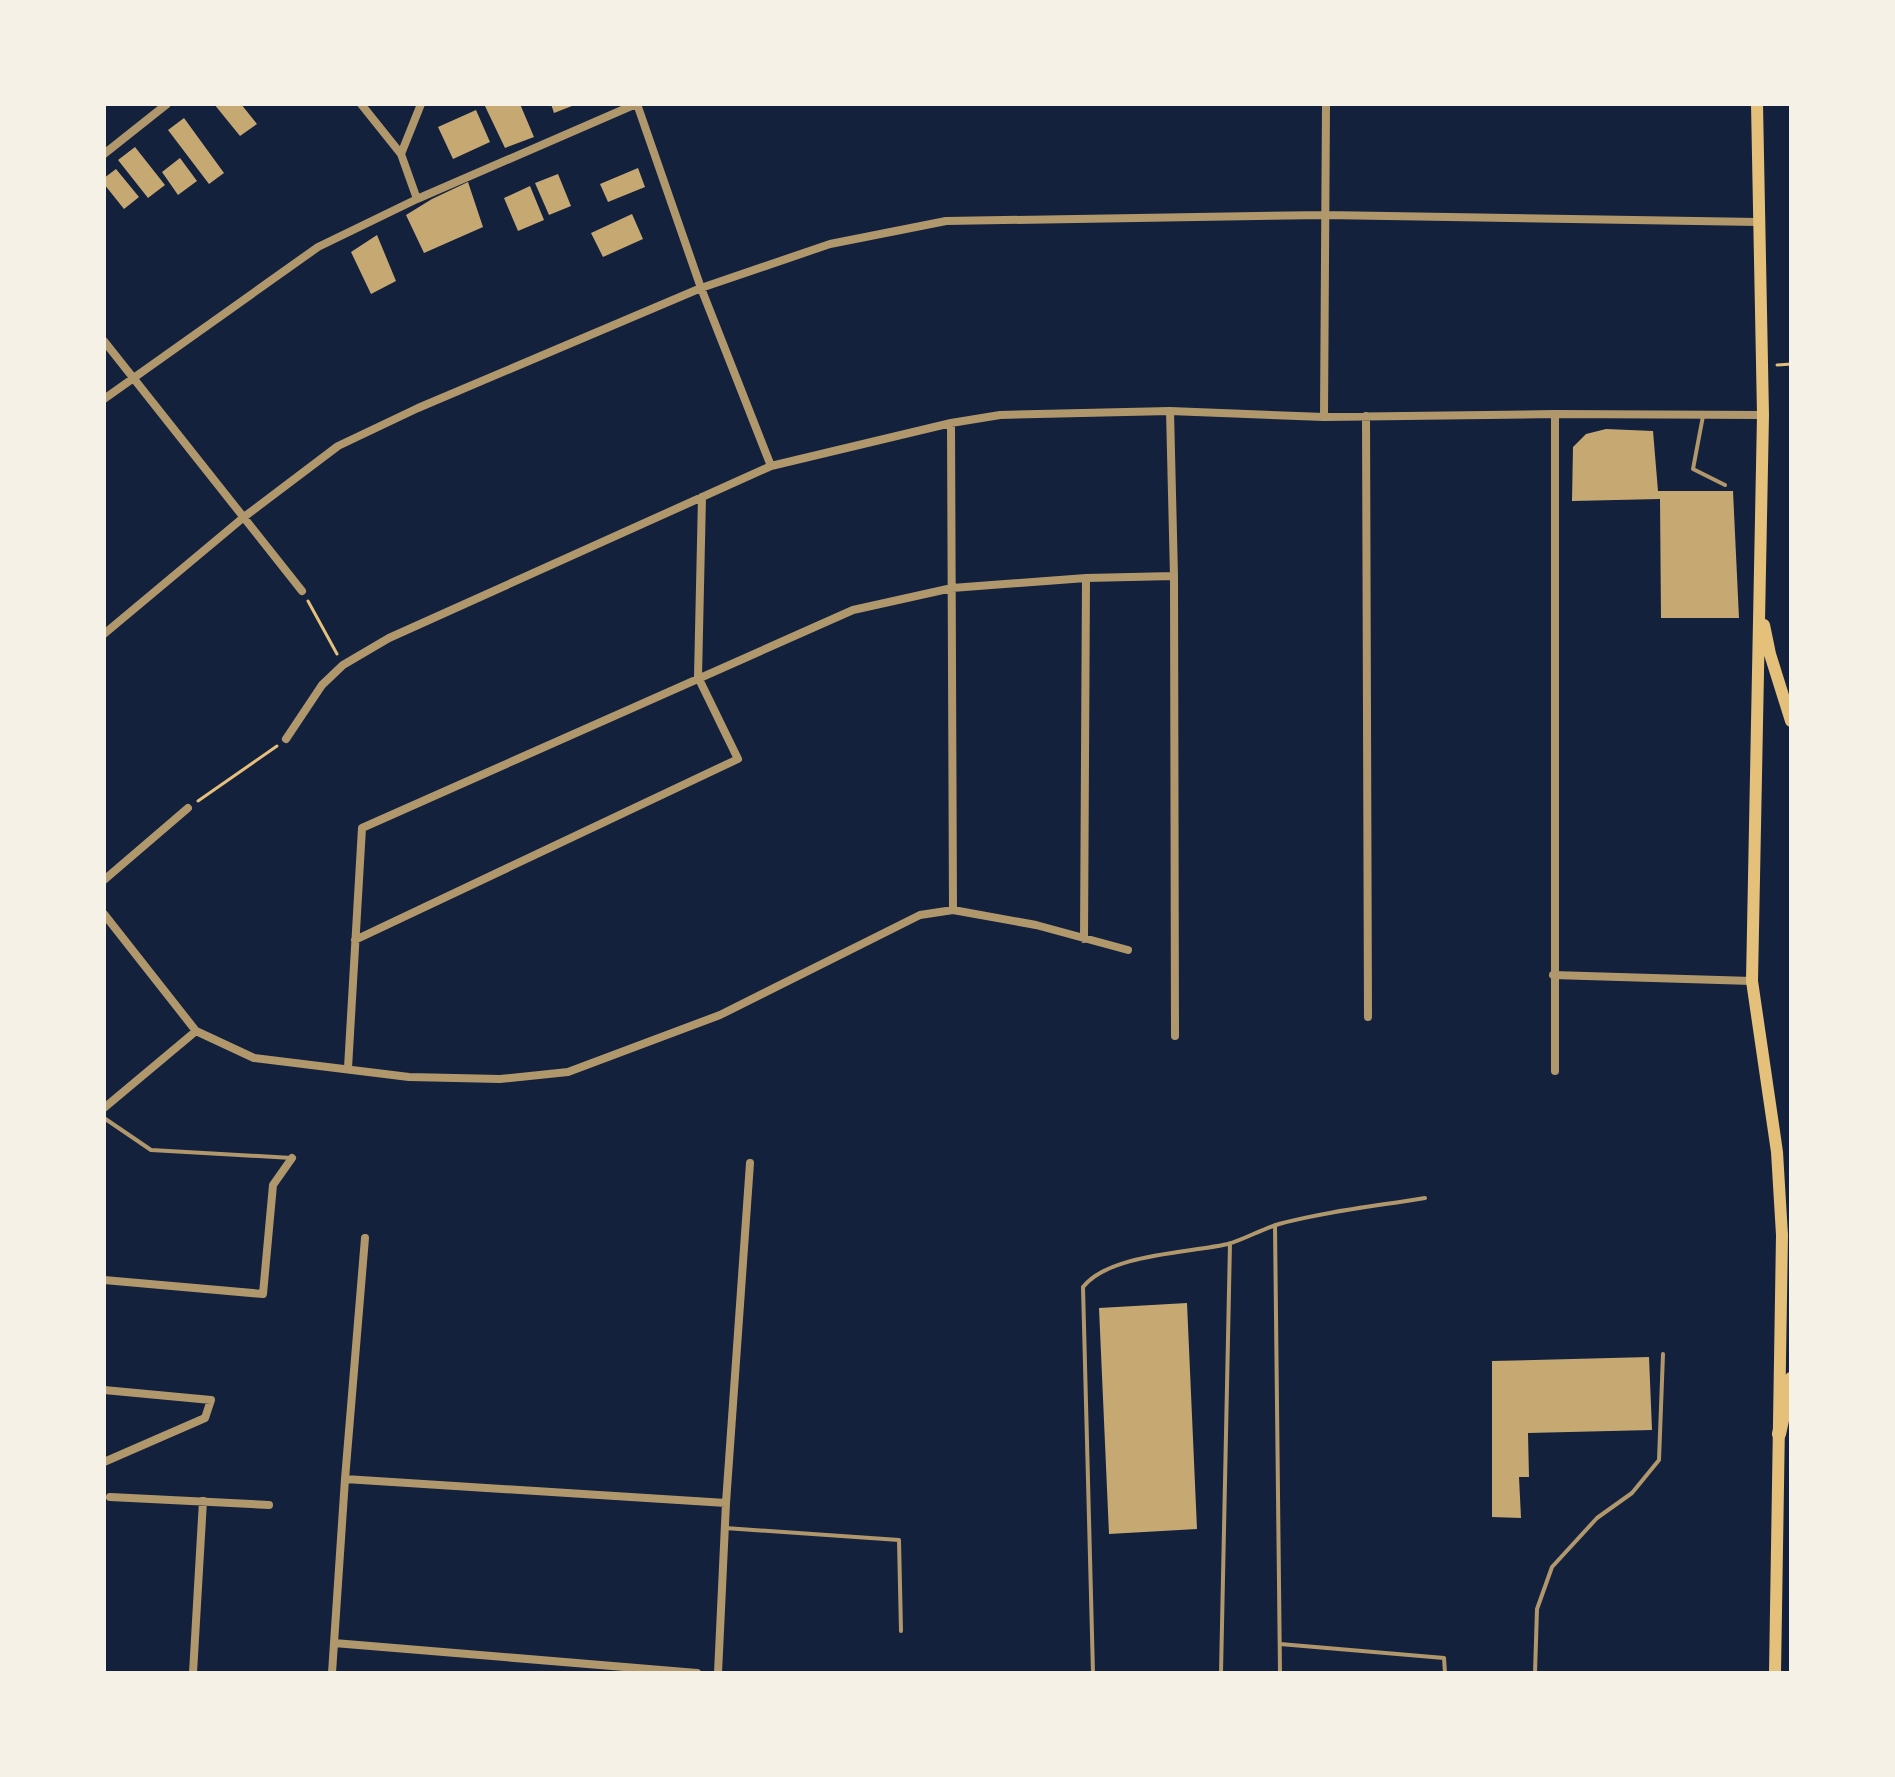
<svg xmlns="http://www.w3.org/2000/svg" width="1895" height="1777" viewBox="0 0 1895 1777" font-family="'Public Sans',sans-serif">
<rect width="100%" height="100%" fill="#14213d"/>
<path fill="#c6a872" d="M214 104H241L257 124 240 136Z
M484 104H520L534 137 505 148Z
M551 104H577L554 113Z
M476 110 490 142 453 159 438 127Z
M184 118 224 173 209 184 168 130Z
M135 147 165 185 148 198 118 160Z
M180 158 197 181 178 195 162 172Z
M638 168 645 187 608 202 600 184Z
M116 169 139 197 124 209 104 184V178Z
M558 174 571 206 549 215 535 183Z
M468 182 483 227 424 253 406 215 432 199Z
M530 186 544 220 518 231 504 198Z
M632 214 643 239 603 257 591 233Z
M377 235 396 281 371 294 351 252Z
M1606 429 1653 431 1658 491H1733L1739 618H1661L1660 499 1572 501 1573 447 1586 434Z
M1187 1303 1197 1529 1109 1534 1099 1308Z
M1649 1357 1652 1430 1528 1433 1529 1477H1519L1521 1518 1492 1517V1361Z"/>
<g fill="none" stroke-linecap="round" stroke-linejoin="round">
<path stroke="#e5c07b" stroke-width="3" d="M1777 365 1791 364
M308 601 337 654
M198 801 277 746"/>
<path stroke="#b1986c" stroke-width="4" d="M1703 416 1693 469 1725 485
M104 1118 151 1150 292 1158
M1275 1225 1280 1673
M725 1528 899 1540 901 1631
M1280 1644 1444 1658 1445 1673
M1093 1673 1083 1287C1109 1254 1188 1253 1228 1244 1245 1239 1262 1229 1279 1224 1327 1211 1377 1206 1425 1198
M1221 1673 1230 1243
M1535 1673 1537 1609 1552 1567 1597 1518 1632 1493 1659 1460 1663 1354"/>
<path stroke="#b1986c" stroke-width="8" d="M361 104 401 154 417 199
M637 104 701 288 771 466
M104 154 167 104
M401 154 421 104
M104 341 302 591
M104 399 318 247 417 199 636 104
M1170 411 1174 576 1175 1036
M1555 414V1071
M1366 416 1368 1017
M1324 417 1326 104
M951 423 953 910
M104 634 244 517 338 446 418 408 701 288 830 244 946 221 1325 215 1758 222
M286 739 322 685 343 665 389 638 771 466 951 423 1000 415 1170 411 1324 417 1555 414 1763 415
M104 880 188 808
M104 914 196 1031 254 1058 409 1077 500 1079 568 1072 720 1015 920 915 953 910 1036 925 1128 950
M1084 939 1086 578
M355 940 738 759 698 677 702 497
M1553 975 1752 981
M348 1068 362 828 853 610 952 588 1086 578 1174 576
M104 1108 196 1031
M104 1280 263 1294 273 1185 292 1158
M104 1390 211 1400 205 1418 104 1462
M345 1479 726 1503
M110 1497 269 1505
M334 1643 697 1673
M193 1673 203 1501
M332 1673 345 1479 365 1238
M718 1673 726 1503 750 1163"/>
<path stroke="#e5c07b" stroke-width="12" d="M1757 104 1763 415 1752 981 1777 1152 1782 1235 1775 1673
M1764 625 1770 654 1791 721"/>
<path stroke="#e5c07b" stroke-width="14" d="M1779 1434 1791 1379"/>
</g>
<rect width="1895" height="1777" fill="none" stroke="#f6f1e7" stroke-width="212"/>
</svg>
